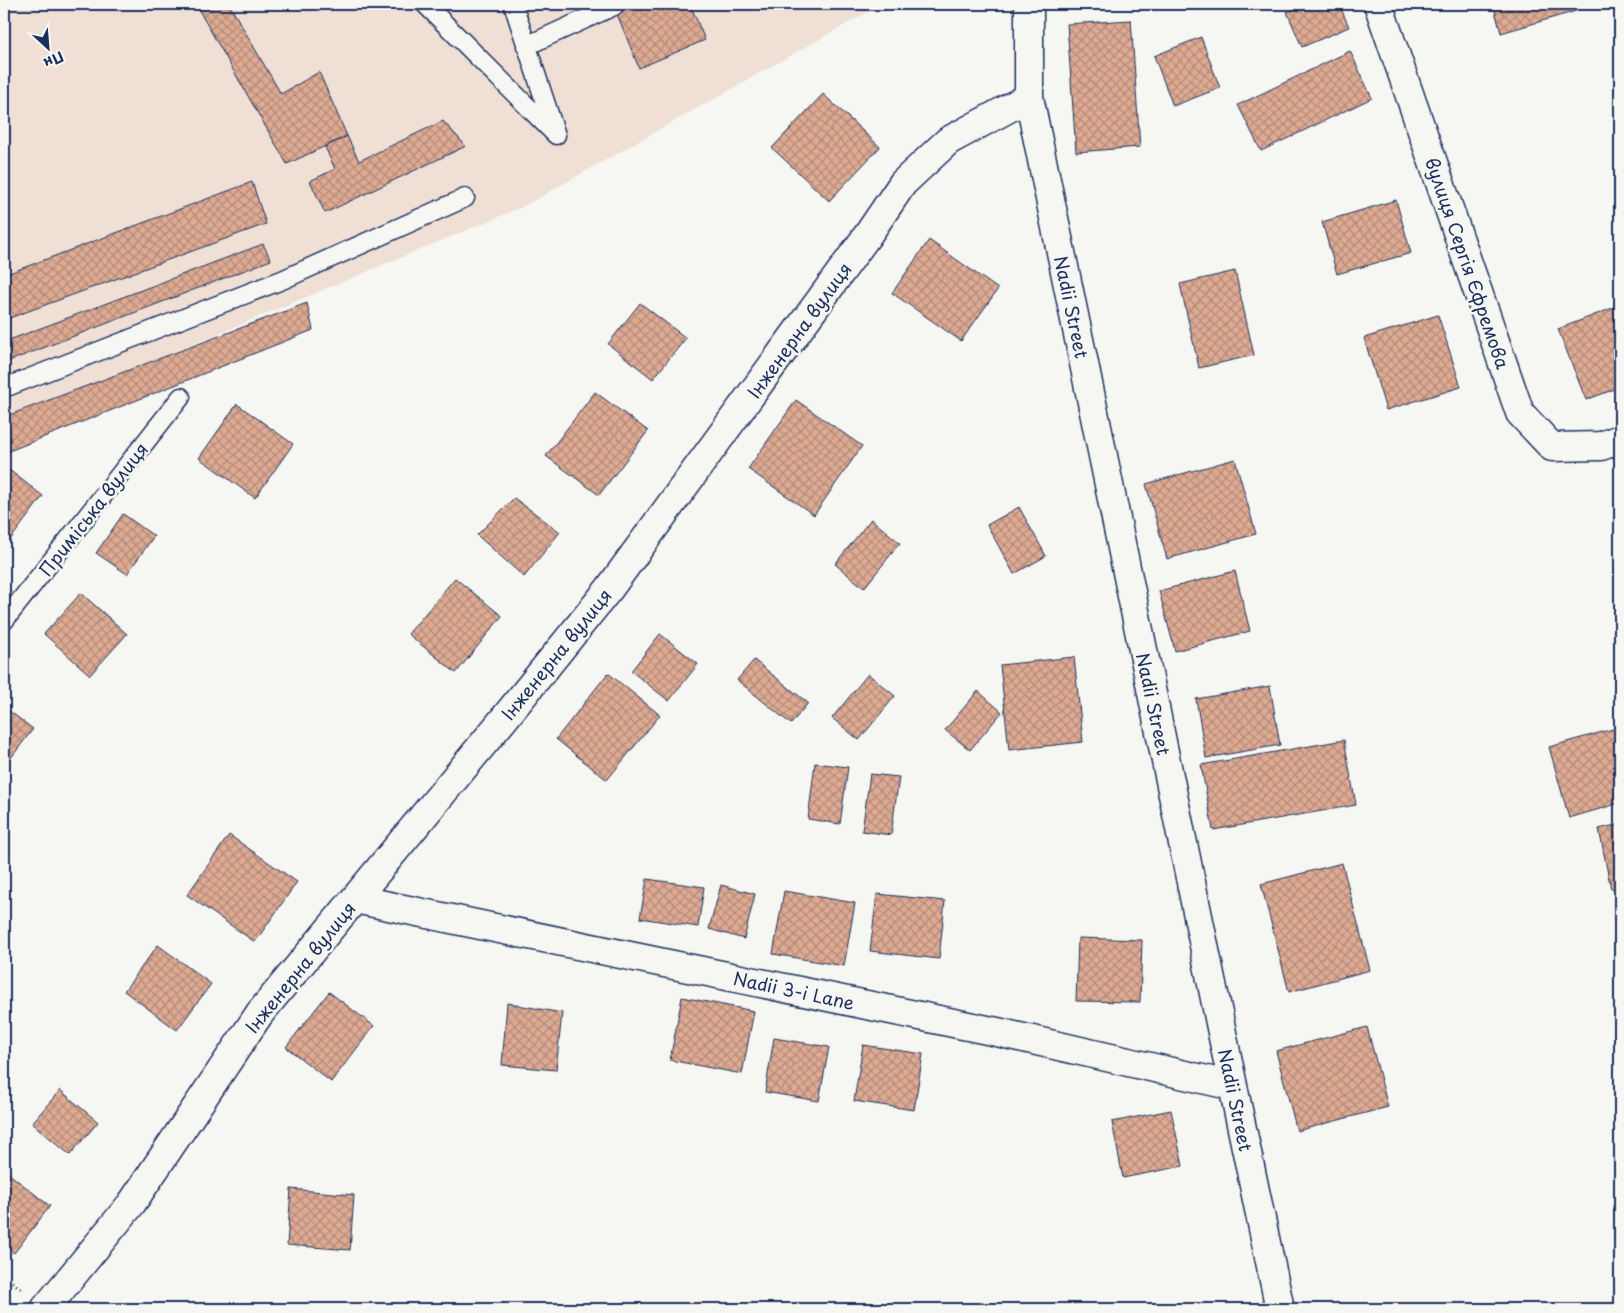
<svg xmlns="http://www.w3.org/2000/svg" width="1624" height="1313" viewBox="0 0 1624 1313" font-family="'Playpen Sans',sans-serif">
<defs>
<pattern id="building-cross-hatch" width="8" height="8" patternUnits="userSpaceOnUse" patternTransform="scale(1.25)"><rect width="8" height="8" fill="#deaa92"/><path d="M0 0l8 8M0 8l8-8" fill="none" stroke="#b38b7a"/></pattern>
</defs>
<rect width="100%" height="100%" fill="#f6f6f2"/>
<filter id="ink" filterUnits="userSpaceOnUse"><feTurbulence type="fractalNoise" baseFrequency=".02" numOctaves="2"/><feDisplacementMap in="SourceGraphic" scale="10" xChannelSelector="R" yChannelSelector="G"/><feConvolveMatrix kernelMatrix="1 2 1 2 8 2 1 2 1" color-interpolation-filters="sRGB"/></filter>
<g filter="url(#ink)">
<path fill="#efdfd5" d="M4 4H882L522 207 4 423Z"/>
<path fill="url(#building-cross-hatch)" stroke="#1b2f5e" d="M203 4H229L281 94 319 72 347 136 287 164 197 7Z
M613 4H690L705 40 639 68Z
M1307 4H1339L1349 27 1302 47 1287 12Z
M1493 4H1574L1576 11 1501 33Z
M1131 20 1140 147 1076 152 1067 24Z
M1201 37 1220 88 1173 106 1154 56Z
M1350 51 1372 98 1261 151 1238 105Z
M823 94 880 147 829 201 772 148Z
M443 121 466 146 325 213 310 181 335 169 325 147 347 136 359 161Z
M252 182 266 224 4 320V275Z
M1396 200 1411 253 1337 274 1322 222Z
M929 240 998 289 961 341 892 293Z
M263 244 271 260 4 363V342Z
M1235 271 1254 355 1199 368 1180 284Z
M307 303 313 330 4 453V417Z
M640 303 686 338 653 379 608 344Z
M1618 306 1620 313V387L1586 400 1558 329Z
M1438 315 1461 387 1386 410 1364 338Z
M595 392 648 431 599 495 546 456Z
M796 400 862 446 814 515 748 469Z
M237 404 293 444 255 498 199 458Z
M1235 459 1256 534 1167 559 1146 484Z
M4 466 43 496 10 540 4 535Z
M514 498 560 532 524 577 477 535Z
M1019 507 1046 556 1014 574 987 525Z
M123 514 154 536 127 574 96 553Z
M871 519 900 543 864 588 835 564Z
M1235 571 1250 631 1175 651 1159 591Z
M455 578 502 616 456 673 408 634Z
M81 593 127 634 90 675 44 634Z
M660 634 698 664 669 701 631 671Z
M1074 657 1083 742 1009 750 1000 665Z
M754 660 808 703 791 724 737 680Z
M608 673 660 715 607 780 556 739Z
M868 674 895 696 859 740 832 718Z
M1270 686 1280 745 1206 758 1196 699Z
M978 691 1002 712 970 750 945 730Z
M4 707 33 729 4 767Z
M1620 727V803L1569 818 1549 747Z
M1344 740 1356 805 1213 830 1201 765Z
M815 763 848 767 840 824 808 819Z
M870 774 899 777 891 835 862 831Z
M1620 824V887L1611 889 1599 829Z
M229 835 297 882 255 942 187 895Z
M1342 863 1370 970 1289 992 1261 884Z
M647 879 704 887 698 927 640 918Z
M721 885 755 894 744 939 709 929Z
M784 891 855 903 844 966 773 954Z
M877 894 945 901 939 959 870 951Z
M1078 938 1142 940 1140 1002 1076 1001Z
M158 945 211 984 177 1030 124 991Z
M329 992 374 1026 331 1082 286 1047Z
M682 997 754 1011 742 1074 670 1060Z
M507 1003 562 1013 556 1070 502 1065Z
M1367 1027 1388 1107 1297 1131 1276 1051Z
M774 1038 829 1047 819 1101 765 1092Z
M863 1045 923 1054 914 1110 854 1101Z
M60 1090 98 1122 70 1155 32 1123Z
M1171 1110 1183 1166 1123 1178 1112 1122Z
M4 1170 50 1206 14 1253 4 1245Z
M291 1189 354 1195 350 1250 287 1245Z"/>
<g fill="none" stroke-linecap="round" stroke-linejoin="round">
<defs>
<path id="service" d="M425 4 556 135 513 4
M526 46 614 6
M4 388 282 280 465 198
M4 621 181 397"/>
<path id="minor" d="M1378 4 1520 413 1552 447 1601 446 1620 439
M1029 97 1233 1086 1280 1309
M355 899 997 1032 1233 1086
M45 1309 132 1203 260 1013 503 720 609 589 867 236 903 183 948 141 1029 97V4"/>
</defs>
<use href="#service" stroke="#1b2f5e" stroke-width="21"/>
<use href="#minor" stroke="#1b2f5e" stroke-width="31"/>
<path stroke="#1b2f5e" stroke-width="3" stroke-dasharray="1 4" stroke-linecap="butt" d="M4 1276 23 1290"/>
<use href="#service" stroke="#f6f6f2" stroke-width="18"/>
<use href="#minor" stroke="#f6f6f2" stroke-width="28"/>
</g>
</g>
<g text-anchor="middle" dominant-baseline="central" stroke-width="5" stroke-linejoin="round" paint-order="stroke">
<g font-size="18" fill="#1b2f5e" stroke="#f6f6f2">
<text transform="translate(1468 263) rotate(71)">вулиця Сергія Єфремова</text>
<text transform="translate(1072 307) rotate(78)">Nadii Street</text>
<text transform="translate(799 330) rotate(-54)">Інженерна вулиця</text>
<text transform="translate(93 509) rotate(-52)">Приміська вулиця</text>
<text transform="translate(556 654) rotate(-51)">Інженерна вулиця</text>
<text transform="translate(1154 704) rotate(78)">Nadii Street</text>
<text transform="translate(300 967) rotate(-51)">Інженерна вулиця</text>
<text transform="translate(794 990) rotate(12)">Nadii 3-i Lane</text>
<text transform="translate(1236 1100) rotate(78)">Nadii Street</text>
</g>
</g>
<rect width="1624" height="1313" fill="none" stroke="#f6f6f2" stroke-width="20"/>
<rect x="10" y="10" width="1604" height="1293" fill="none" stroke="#1b2f5e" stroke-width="2" filter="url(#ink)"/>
<g transform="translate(48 48) rotate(154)" stroke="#f6f6f2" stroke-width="4" paint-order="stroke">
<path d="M0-4L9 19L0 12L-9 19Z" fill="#1b2f5e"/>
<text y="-8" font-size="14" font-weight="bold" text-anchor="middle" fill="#1b2f5e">Пн</text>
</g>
</svg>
